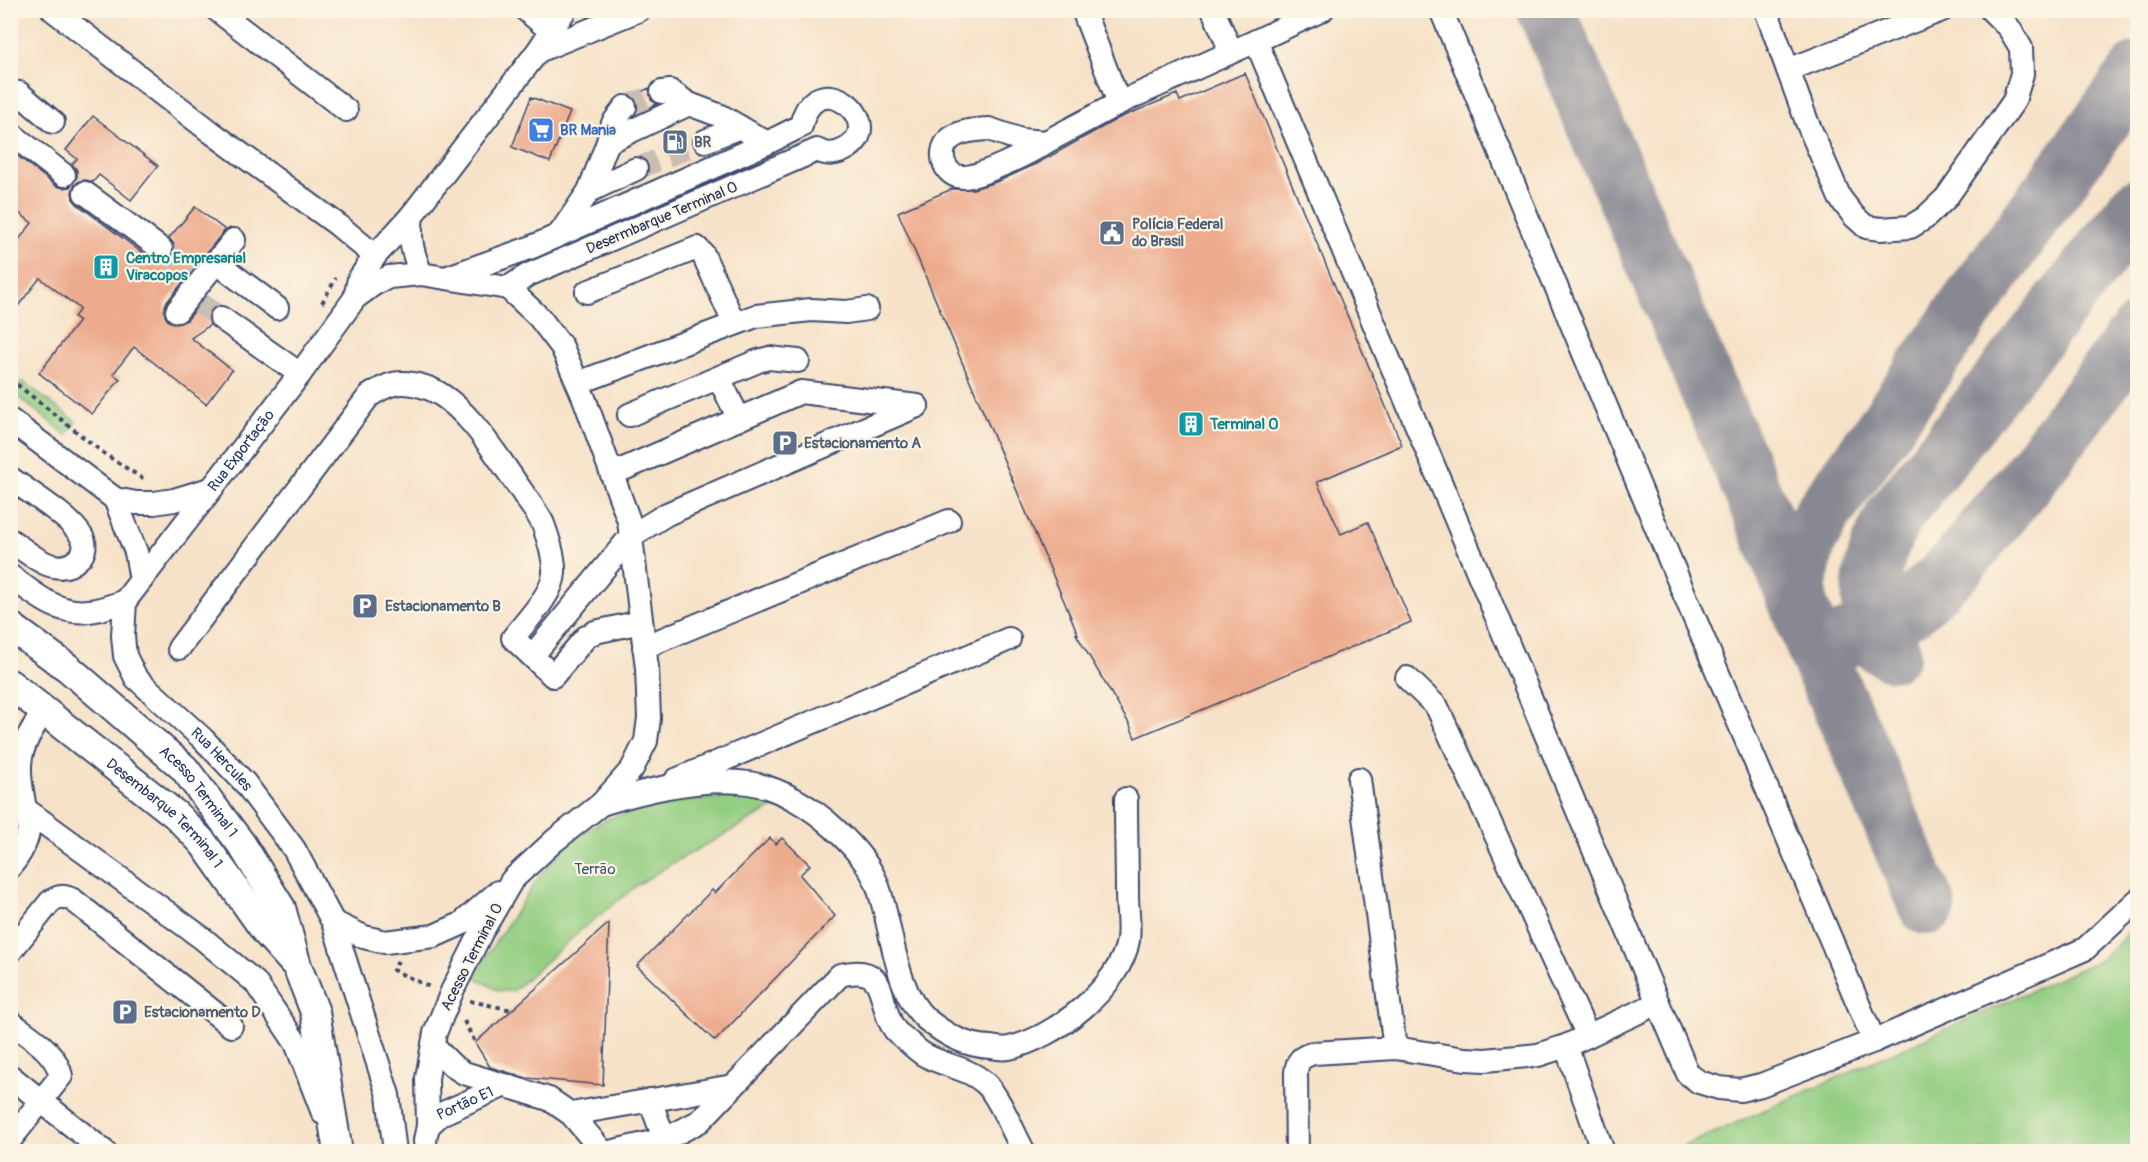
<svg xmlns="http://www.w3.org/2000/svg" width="2148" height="1162" viewBox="0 0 2148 1162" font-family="Pangolin,sans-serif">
<rect width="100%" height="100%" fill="#fcf5e5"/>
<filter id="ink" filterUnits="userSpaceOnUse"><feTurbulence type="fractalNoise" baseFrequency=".0167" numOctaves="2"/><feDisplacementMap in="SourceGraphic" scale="12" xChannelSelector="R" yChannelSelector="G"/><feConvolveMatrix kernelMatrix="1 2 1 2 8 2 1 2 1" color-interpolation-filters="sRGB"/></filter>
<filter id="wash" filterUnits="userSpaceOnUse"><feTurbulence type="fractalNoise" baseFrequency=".008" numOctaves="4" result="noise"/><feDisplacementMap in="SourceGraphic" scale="24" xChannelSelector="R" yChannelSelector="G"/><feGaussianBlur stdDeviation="1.35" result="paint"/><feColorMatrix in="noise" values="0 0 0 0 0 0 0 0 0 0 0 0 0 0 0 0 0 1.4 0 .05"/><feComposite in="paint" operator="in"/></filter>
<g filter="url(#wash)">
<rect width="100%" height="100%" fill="#f6e2c8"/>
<path fill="#93cd81" stroke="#577e70" stroke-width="1.5" d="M22 381 76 422 67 435 13 393Z
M720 797H753L776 806 671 864 639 884 582 929 513 991H499L473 976 541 874 572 839 607 819 645 806Z
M2137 921V1151H1673L2100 960 2117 945Z"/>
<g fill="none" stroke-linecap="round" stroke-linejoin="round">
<path stroke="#888893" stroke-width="58" d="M1546 10 1767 526 1825 672 1858 743 1927 906
M1798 603V582L1805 551 1808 540 1822 514 1878 437 1959 318 2138 71
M1839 642 1874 628 1911 608 1956 566 2032 473 2138 333
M1892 652 1880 645C1862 596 1871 561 1894 516L2138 207"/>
</g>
<g id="blocks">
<path fill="#edab8d" d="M1245 73 1402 445 1317 482 1341 534 1368 522 1411 622 1135 738 1130 725 1076 634H1078L898 212 952 189H973L999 181 1036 164 1117 119 1177 94 1180 101Z
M649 88 651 100 657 104 639 113 638 102 632 96Z
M531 97 570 112 550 162 512 147Z
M93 116 158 166 131 200 99 175 93 182 86 180 79 181 74 186 72 192 73 199 77 204 152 260 159 262H166L172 256 174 250V244L169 238 195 207 225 230 166 303 164 310 165 316 168 321 176 324 187 320 201 303 210 310 208 317 210 325 191 338 232 370 206 404 134 347 113 374 120 379 92 414 39 373 79 321 74 317 80 309 40 278 10 316V251L32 223 10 206V150L56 186 63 188 70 187 77 177V170L72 164 77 159 66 150Z
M770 838 776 844 782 838 810 865 800 875 835 916 715 1041 637 966 712 890 715 893Z
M609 923 603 1085 527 1078 490 1067 475 1043Z"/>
</g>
</g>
<g filter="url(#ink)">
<use href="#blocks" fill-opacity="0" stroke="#3c4a6e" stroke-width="1.5"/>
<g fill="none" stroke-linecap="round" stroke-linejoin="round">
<path stroke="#cabeb3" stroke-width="22" stroke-dasharray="22 11" stroke-linecap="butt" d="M625 107 662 92
M636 169 705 141
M161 249 195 275
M200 303 221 318"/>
<defs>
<g id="minor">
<path d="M53 10 211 132 338 225 375 256"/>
<path d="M217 10 346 110"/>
<path d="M526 10 551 31"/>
<path d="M1083 10 1119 103"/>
<path d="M1213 10 1231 51"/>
<path d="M1322 10 1256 41 1658 1003"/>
<path d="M1441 10 1672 565 1874 1041"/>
<path d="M1766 10 1807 122 1840 198 1854 216 1866 227 1881 229 1910 227 1925 218 1946 198 2014 101 2022 74 2021 48 2009 28 1991 10"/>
<path d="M538 51 639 10"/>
<path d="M1788 70 1942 10"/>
<path d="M10 92 19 93 53 122"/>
<path d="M662 92 670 91 689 104 721 116 767 143"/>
<path d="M989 129 1021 140 1046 142C1032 152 980 177 964 177 945 178 936 153 949 140 959 130 977 130 989 129Z"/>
<path d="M10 133 64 175"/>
<path d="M705 141 740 127"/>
<path d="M608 142 689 104"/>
<path d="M1046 142 1119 103 1256 41"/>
<path d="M589 191 636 169"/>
<path d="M85 193 161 249"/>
<path d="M412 215C409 240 412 251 421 274"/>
<path d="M559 235 589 191 608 142 613 123 625 107"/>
<path d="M216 262 277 308"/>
<path d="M448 277 532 247 767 143 801 126C815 59 893 125 844 150 834 155 826 155 817 150L549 266 528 275 508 288"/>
<path d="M587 292 697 248 703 254 734 323"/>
<path d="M355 298 359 279 375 256 412 215 538 51 565 10"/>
<path d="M177 311 234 240"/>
<path d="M221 318 300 374"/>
<path d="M719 378 739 419"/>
<path d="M578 383 756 316 811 310 846 312 867 309"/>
<path d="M629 415 758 361 769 358 798 361"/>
<path d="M10 420 115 499 136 503H154L174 500 210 489"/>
<path d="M612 474 801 392 917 406"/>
<path d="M10 478C30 493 71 517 82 537 86 544 85 553 79 558 57 581 29 553 10 540"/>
<path d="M115 499 136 552 141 580"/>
<path d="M10 576C35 594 57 615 89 611 101 610 114 605 125 601"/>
<path id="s1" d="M125 601 300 374 355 298 374 284 389 277 421 274 508 288 539 317 562 347 584 398 629 521 647 668 649 718 646 741 632 769 601 804 554 841 512 880 481 933 453 989 435 1033 427 1078 428 1126 425 1140 426 1152"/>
<path id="s2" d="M125 601 123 636 125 656 136 678 203 739 245 783 294 849 333 922 388 1095 395 1152"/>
<path d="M644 647 949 521"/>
<path d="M179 648 369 396C389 383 400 379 425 387 464 399 500 461 523 493 529 503 538 513 543 524 548 538 555 558 554 573 553 594 526 621 513 638L553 676 586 637 595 632 641 622"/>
<path d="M533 655 631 536 667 514 917 406"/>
<path d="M1407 678 1437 707 1588 1036"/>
<path d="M44 710C17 753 16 759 25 809L202 938 255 982 296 1043 323 1113"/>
<path d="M1359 779 1395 1048"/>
<path d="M676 780 1009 639"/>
<path d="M601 804C646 790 702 776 749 783 781 788 813 808 836 830 851 844 869 863 877 884 892 923 894 991 926 1019 946 1035 965 1046 991 1047 996 1048 1003 1049 1009 1048 1053 1039 1121 987 1128 940 1130 925 1127 909 1127 894 1127 863 1126 831 1126 799"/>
<path d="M10 867C25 849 37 824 21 803"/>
<path d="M333 922 364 937 385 942 434 936 461 924 498 892"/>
<path d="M10 952 50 902C59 895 64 896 73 900L231 1026"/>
<path d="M10 1022C30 1037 56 1051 61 1076L10 1140"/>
<path d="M433 1046 453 1066 464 1073 549 1099 571 1114 603 1152"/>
<path d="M1566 1046 1603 1152"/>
<path d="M10 1076 105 1152"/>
<path d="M650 1100 669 1152"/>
<path d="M571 1114 733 1086"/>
<path id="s3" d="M428 1126 441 1114 505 1085"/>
<path d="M610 1152 666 1139 700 1121 840 975C892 962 876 1005 895 1030 897 1033 902 1036 905 1039 911 1044 917 1050 923 1054 943 1066 967 1067 985 1083 999 1096 1014 1134 1024 1152"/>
<path d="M1297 1152 1296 1073C1297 1060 1301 1057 1314 1053L1395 1048 1465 1059 1485 1060 1538 1055 1566 1046 1658 1003 1688 1074 1699 1082 1719 1088 1740 1090 1761 1085 1874 1041 2085 949 2138 900"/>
</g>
<g id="major">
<path id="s4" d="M10 626 68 668 184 768 242 845 281 908 297 966 315 1012 338 1152"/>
<path id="s5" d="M10 684 176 815 203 843 266 932 293 962"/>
</g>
</defs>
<use href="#minor" stroke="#3c4a6e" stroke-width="26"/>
<use href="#major" stroke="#3c4a6e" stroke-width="32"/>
<path stroke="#3c4a6e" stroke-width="4" stroke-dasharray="4.5 4.5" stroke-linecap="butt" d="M322 303 336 278
M10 379 106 455 145 480
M398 961 393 970 432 988
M470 1001 512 1010
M464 1021 475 1042"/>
<use href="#minor" stroke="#fff" stroke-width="22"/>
<use href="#major" stroke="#fff" stroke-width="28"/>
</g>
</g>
<defs>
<symbol id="supermarket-square" viewBox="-11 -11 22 22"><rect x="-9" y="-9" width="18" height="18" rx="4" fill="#3f7fe0" stroke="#fcf5e5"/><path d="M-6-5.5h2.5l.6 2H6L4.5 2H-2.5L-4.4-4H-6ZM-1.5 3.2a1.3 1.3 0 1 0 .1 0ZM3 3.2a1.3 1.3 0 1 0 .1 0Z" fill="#fff"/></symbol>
<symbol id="fuel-square" viewBox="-11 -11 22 22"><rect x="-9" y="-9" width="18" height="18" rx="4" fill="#5c6f8a" stroke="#fcf5e5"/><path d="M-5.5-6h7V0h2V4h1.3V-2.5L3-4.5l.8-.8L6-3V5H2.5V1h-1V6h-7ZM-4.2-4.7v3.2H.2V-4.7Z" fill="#fff"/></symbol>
<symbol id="civic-square" viewBox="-11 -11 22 22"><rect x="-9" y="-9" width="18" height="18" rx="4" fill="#5c6f8a" stroke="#fcf5e5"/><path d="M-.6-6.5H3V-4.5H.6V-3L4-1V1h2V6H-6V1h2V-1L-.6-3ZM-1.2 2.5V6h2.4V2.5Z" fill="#fff"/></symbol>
<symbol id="building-square" viewBox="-11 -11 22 22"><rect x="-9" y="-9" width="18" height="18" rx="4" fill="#0f9aa8" stroke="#fcf5e5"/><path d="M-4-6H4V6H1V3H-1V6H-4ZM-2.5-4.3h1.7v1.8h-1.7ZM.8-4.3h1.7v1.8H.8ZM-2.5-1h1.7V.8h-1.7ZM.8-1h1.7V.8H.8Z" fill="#fff"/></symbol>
<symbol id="parking-square" viewBox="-11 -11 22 22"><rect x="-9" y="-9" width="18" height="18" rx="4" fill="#5c6f8a" stroke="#fcf5e5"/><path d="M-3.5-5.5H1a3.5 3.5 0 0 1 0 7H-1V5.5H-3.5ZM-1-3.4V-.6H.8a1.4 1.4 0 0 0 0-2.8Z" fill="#fff"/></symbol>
</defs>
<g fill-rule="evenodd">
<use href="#supermarket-square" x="526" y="115" width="30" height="30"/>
<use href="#fuel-square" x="660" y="127" width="30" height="30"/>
<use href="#civic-square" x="1097" y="218" width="30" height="30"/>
<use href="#building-square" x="91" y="252" width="30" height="30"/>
<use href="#building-square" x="1176" y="409" width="30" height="30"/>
<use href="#parking-square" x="770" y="428" width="30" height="30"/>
<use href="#parking-square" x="350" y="591" width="30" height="30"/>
<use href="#parking-square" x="110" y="997" width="30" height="30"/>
</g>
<g text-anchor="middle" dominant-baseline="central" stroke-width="4.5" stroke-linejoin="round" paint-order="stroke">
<g font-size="15" font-weight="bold" fill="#366cbe" stroke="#fcf5e5" text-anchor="start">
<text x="560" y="130">BR Mania</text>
</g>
<g font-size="15" font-weight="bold" fill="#4e5e75" stroke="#fcf5e5" text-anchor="start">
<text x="694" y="142">BR</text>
<text x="1132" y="224">Polícia Federal<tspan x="1132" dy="17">do Brasil</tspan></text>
<text x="804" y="443">Estacionamento A</text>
<text x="385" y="606">Estacionamento B</text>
<text x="144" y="1012">Estacionamento D</text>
</g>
<g font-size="15" fill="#1b2f5e" stroke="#fcf5e5">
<text transform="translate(662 218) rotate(-23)">Desermbarque Terminal 0</text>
<text stroke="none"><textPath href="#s1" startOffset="190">Rua Exportação</textPath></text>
<text stroke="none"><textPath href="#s2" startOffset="198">Rua Hercules</textPath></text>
<text stroke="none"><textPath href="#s4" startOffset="252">Acesso Terminal 1</textPath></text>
<text stroke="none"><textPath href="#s5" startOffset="202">Desembarque Terminal 1</textPath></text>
<text transform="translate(472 957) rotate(-63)">Acesso Terminal 0</text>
<text stroke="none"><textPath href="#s3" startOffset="44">Portão E1</textPath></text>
</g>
<g font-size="15" font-weight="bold" fill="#0d838f" stroke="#fcf5e5" text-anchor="start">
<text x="126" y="258">Centro Empresarial<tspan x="126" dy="17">Viracopos</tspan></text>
<text x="1210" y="424">Terminal 0</text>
</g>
<g font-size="15" fill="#395667" stroke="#fcf5e5">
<text x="595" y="869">Terrão</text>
</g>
</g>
<rect width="2148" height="1162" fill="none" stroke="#fcf5e5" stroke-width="36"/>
</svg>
